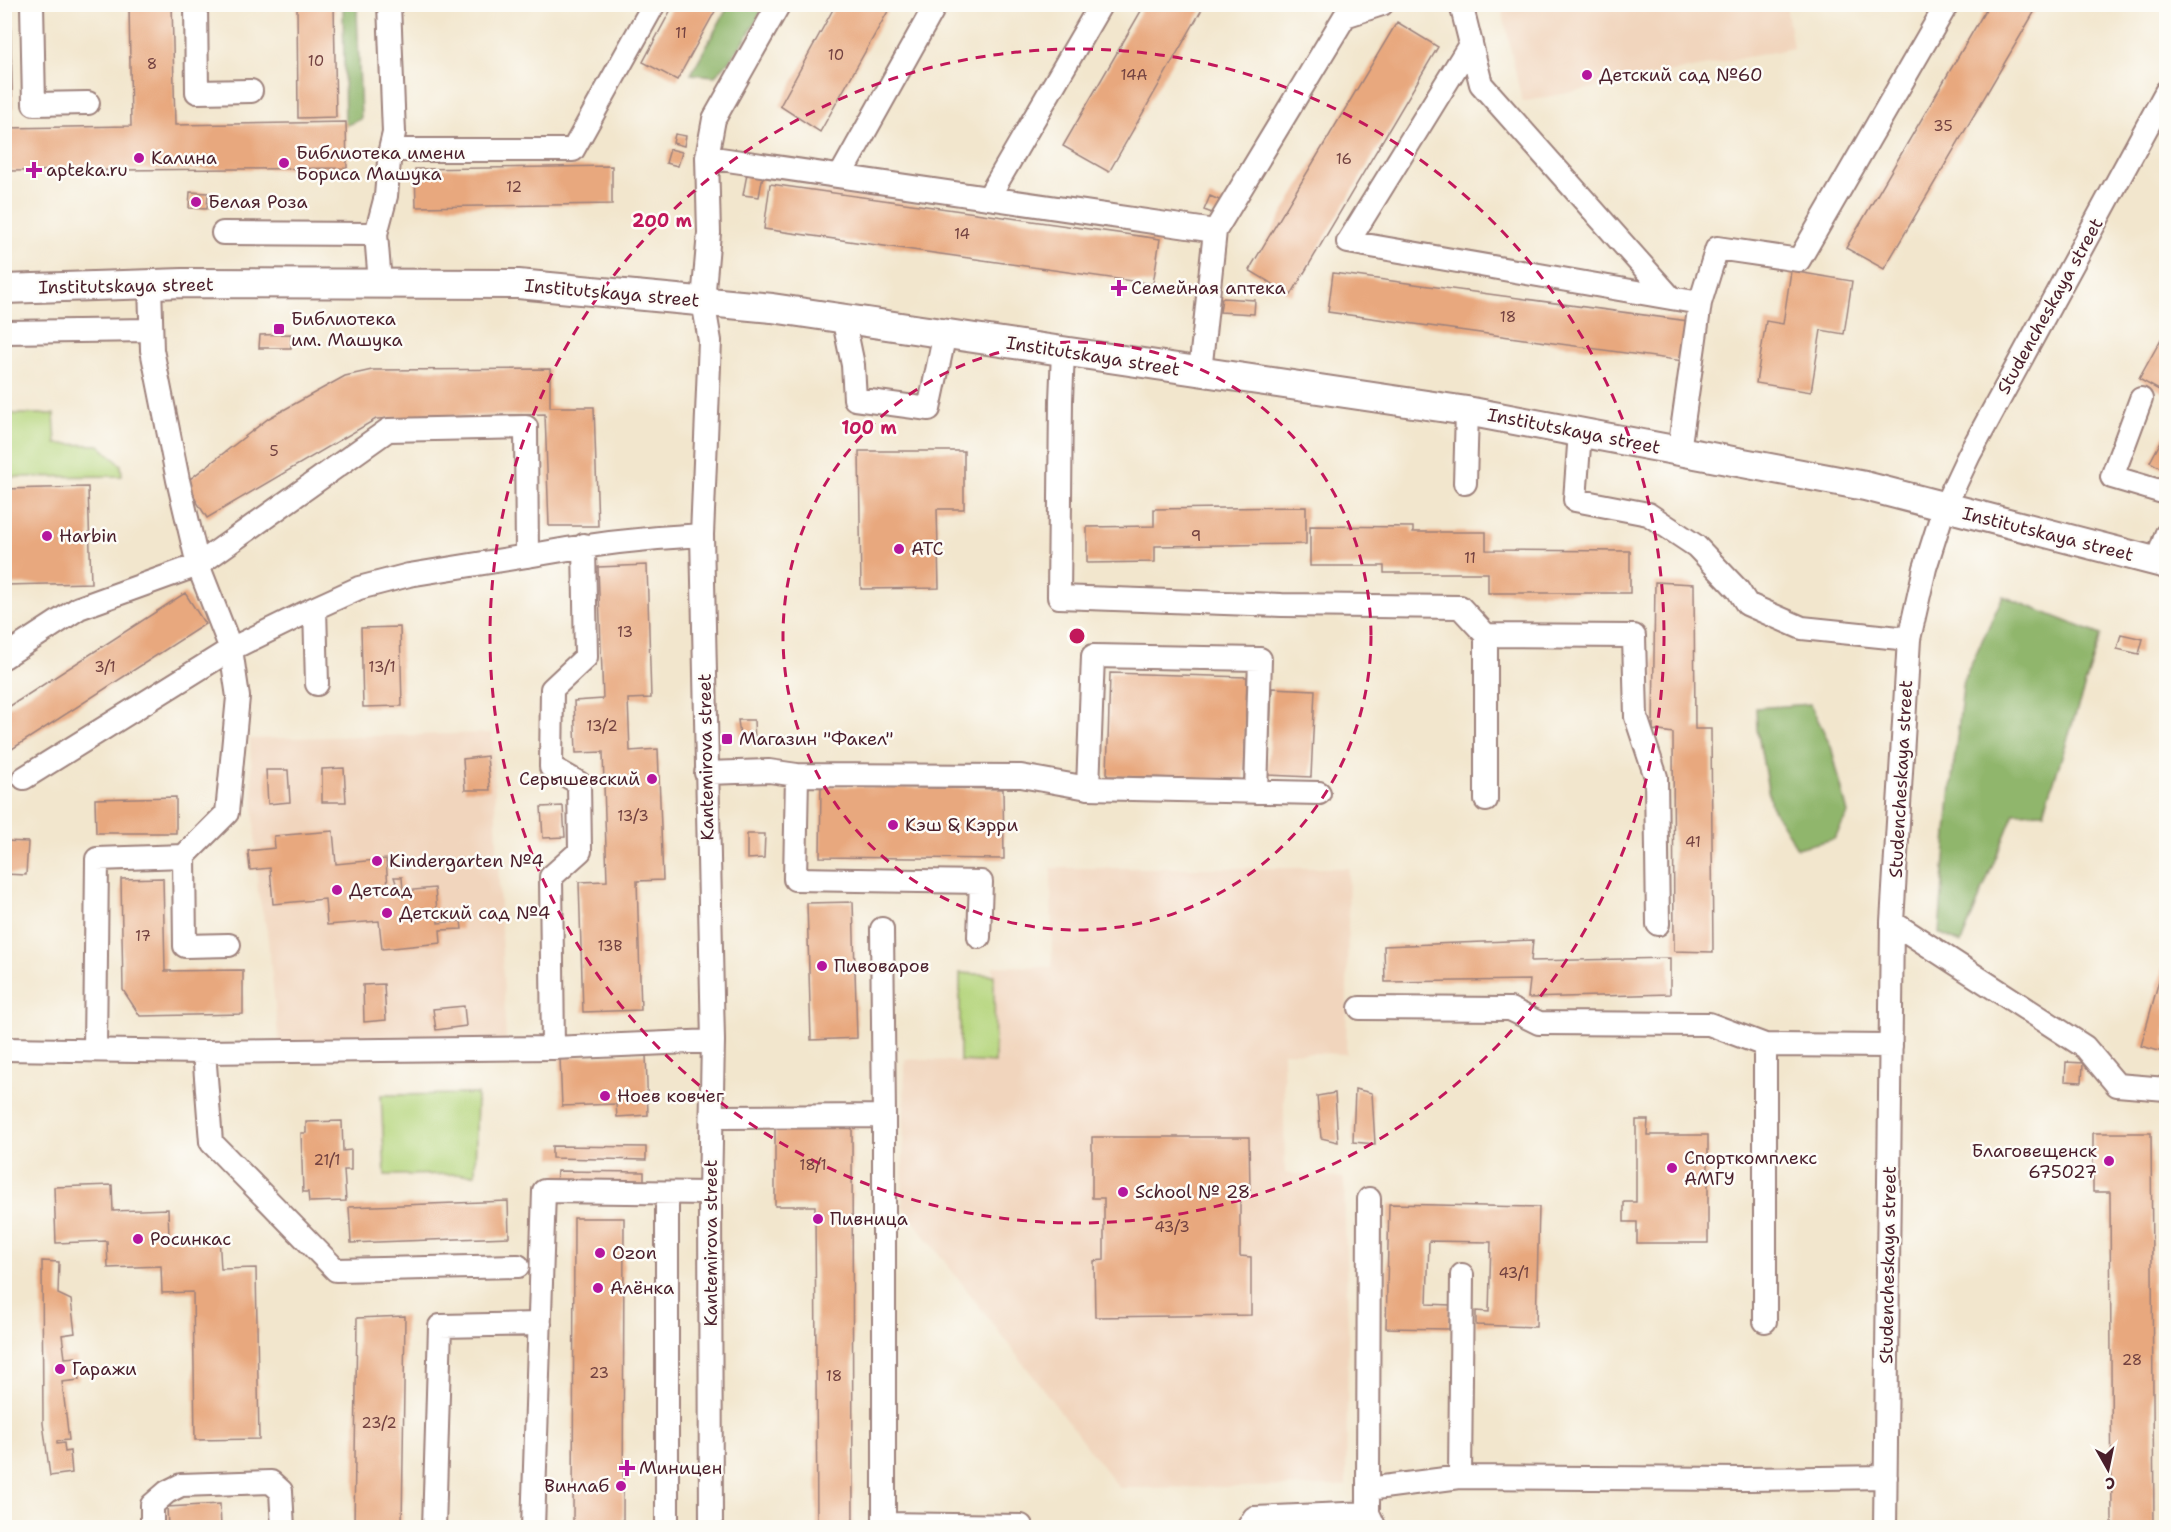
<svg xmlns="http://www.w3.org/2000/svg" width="2171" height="1532" viewBox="0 0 2171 1532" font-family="'Shantell Sans',sans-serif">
<rect width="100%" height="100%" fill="#fdfcf7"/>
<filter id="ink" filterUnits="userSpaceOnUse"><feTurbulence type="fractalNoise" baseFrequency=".0167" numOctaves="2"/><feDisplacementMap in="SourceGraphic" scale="12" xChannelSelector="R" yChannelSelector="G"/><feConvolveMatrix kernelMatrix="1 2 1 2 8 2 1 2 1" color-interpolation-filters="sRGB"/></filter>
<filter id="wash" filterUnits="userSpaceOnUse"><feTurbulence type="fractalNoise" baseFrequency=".008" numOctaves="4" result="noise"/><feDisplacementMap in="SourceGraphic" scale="24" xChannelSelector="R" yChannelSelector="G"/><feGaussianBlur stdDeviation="1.35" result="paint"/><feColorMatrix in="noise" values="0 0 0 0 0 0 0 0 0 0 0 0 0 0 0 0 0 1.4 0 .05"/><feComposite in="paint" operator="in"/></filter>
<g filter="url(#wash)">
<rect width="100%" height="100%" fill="#f2e6cd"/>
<path fill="#f1d5bd" d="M1501 5H1786L1793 48 1522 102Z
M492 733 506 1040 279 1043 267 931 258 892 250 739Z
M1051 868H1349L1346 1054 1283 1052 1285 1173 1344 1178 1348 1332 1346 1486 1119 1488 902 1206 905 1059 995 1063 993 966 1052 967Z"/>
<path fill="#b5d57d" stroke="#807a54" stroke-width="1.5" d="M4 414H54L56 444 99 445 121 465 122 476 5 477Z
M960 973 994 975 995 1063 960 1061Z
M477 1094 475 1174 385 1175 381 1095Z"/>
<path fill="#90b66c" stroke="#6d6a4c" stroke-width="1.5" d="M343 5H360L357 10 361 119 345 126Z
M729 5H764C752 32 736 55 715 76L691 74Z
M2003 596 2101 635 2044 812 2014 813 1961 943 1939 933 1950 796 1964 679Z
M1810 704 1831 746 1848 814 1834 839 1797 848 1771 806 1757 729 1756 708Z"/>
<g id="blocks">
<path fill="#e8a87e" d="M4 4H10L13 126H4Z
M129 4H172L175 125 346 122 347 168 5 171V128L131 126Z
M297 4H334L336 117 298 118Z
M674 4H719L677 80 643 62Z
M836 4H892L820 132 780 106Z
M1145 4H1205L1109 172 1063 146Z
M1989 4H2039L1884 269 1846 248Z
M1397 22 1438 47 1291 295 1249 270Z
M675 134 686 136 684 146 673 143Z
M670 149 682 152 678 166 666 163Z
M612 166V204L416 207 415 169Z
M747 174 763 175 759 197 743 195Z
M770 184 1160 239 1153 284 764 229Z
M190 192 208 193 207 209 189 208Z
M1210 196 1226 203 1220 216 1204 210Z
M1791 271 1852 281 1844 334 1821 330 1811 392 1756 383 1766 321 1783 324Z
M1333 273 1688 321 1683 361 1328 312Z
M1222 298 1255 300 1254 314 1220 312Z
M2166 330V394L2139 379Z
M291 334V348H259L260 335Z
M550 369V407H594L598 526H549L545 414 376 419 207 518 185 483 269 418 345 376 372 370Z
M2166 432V471L2150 462Z
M859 451H964V509H937L939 588 861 589Z
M88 487 91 583 4 585V489Z
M1306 507V544L1155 546V562L1087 563V527L1154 526V509Z
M1310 526 1413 527V532H1486V550L1630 551V593H1488V573H1384V566H1310Z
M647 565 651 698 628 699 630 751 658 749 663 880 637 881 641 1010 583 1012 579 882 607 881 603 752 576 753 574 701 603 699 598 567Z
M1655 582 1694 584 1695 729H1711L1713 952 1674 951 1673 733 1653 730Z
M185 593 205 624 9 751 4 744V710Z
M400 627 402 706 363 707 361 628Z
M2121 634 2143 639 2139 654 2117 649Z
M1110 673 1247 677 1244 780 1107 776Z
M1272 688 1315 690 1311 777 1268 775Z
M738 720H754L755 743H741Z
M487 756 490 790H465L463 759Z
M344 768 346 802H322V769Z
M266 770H288L290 802 268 804Z
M821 786 1003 789 1004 859 820 857Z
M176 797V833H96L95 799Z
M563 806 565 837 543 838 541 807Z
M333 831 336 864 386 859 388 887 397 886 394 877H402L403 891 435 888 438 923 461 921 462 929 440 930 441 943 382 949 379 921 327 925 325 899 273 904 270 868 250 870 248 851 275 848 274 836Z
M747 834H765L764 858 747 859Z
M4 841 28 842 26 875 4 874Z
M163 878 165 971 243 970V1014L140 1016 123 990 121 879Z
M853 902 857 1038 811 1040 807 903Z
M1533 940 1531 961 1670 958V994L1528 998 1530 980 1385 982 1384 946Z
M2166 955V1053L2141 1046Z
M384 984 386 1020 364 1022 363 985Z
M464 1006 466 1026 436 1030 433 1009Z
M646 1054 648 1115 617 1117 616 1104 562 1106 560 1058Z
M2066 1062 2083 1063 2082 1082 2065 1081Z
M1355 1089 1372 1093 1375 1144 1353 1142Z
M1335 1093 1338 1142 1321 1138 1317 1096Z
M1636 1120H1648L1647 1135H1708V1243H1637V1222H1624V1202H1636Z
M342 1121 343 1151 351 1150V1170H344L346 1201 309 1202 308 1192H303L301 1133H306V1122Z
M852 1124 853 1528H817L815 1206H775V1125Z
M2093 1133H2151L2154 1528H2112L2110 1192H2093Z
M1092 1137H1249L1250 1190H1240V1256L1251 1257V1315L1095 1317 1094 1261 1104 1260V1198H1092Z
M552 1146 646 1147V1160L552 1158Z
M557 1171 644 1172V1186L556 1185Z
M112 1185 113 1211 168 1209 169 1237 219 1235 221 1269 256 1268 259 1439 195 1440 193 1292 162 1293 161 1266 108 1268 107 1241 56 1243 54 1187Z
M508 1201 509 1237 351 1243 349 1207Z
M1389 1204 1539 1207 1536 1327 1476 1325V1311L1489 1312 1491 1242 1429 1241 1427 1304 1450 1305 1449 1329 1386 1328Z
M574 1218H624L623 1528H573Z
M42 1261 59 1262 58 1294 71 1300 75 1333 62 1335 65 1358 76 1357 79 1380 62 1382 69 1440 57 1441V1444L64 1443 65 1452 70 1451 72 1473 50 1476 43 1423Z
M405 1316 402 1528H354L357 1318Z
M220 1504 221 1528H168L167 1507Z"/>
</g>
</g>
<g filter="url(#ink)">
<use href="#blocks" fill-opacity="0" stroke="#9e827c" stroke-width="1.5"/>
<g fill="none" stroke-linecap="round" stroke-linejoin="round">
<defs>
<path id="minor" d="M32 4 34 104 88 103
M196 4 197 92 251 91
M389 4 394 133 390 150
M1461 4 1481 84 1671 298
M1471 43 1348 242 1700 303
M707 157 1215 231 1200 372
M840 176 936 4
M988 198 1101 4
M1215 231 1345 16 1382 4
M223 233 376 234
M380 283 376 234 386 196 390 150H573L654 4
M843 317 853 365 855 399 929 409 945 333
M4 332 151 330
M1063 352 1061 400 1059 597 1282 605 1460 607 1486 635V800
M2141 399 2112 477 2166 493
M1580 432 1575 500 1648 514 1696 546 1738 590 1747 604 1802 628 1909 639
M1679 451 1700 303 1717 248 1799 260 1947 4
M1465 483 1467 411
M527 556C585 545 643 538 702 535
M2157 561 2166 535
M1486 635 1634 636 1636 717 1656 777 1658 924
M4 657 79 608 198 565 388 430 526 427 527 556 409 575 359 588 315 608
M706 773 769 771 797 775 1021 776 1088 788 1319 793
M797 775 795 879 981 882 979 937
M24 778 231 649 315 608 317 684
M1088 788 1093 656 1260 659 1256 792
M184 856 185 946 229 945
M1892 922 2085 1047 2117 1085 2166 1089
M882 929 884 1116
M1360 1008 1510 1009 1539 1023 1709 1024 1765 1045 1891 1046
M553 1048 551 877 580 851 579 783 551 767 552 689 586 657 584 545
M4 1049 204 1052 553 1048 713 1041
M95 1050 97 859 184 856 227 813 238 697 231 649 198 565 178 480 152 350 150 285
M204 1052 211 1142 336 1270 518 1266
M712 1117 884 1116V1524L1021 1526V1528
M1765 1321V1045
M1460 1477 1462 1275
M1368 1489 1369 1199
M152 1528V1505L167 1492 181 1485 271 1482 281 1491 283 1528
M434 1528 440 1326 540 1324
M533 1528 544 1191 710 1193
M667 1528V1193
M711 1528 710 1193 713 1041 702 535 710 341 703 301 709 233 707 157 714 119 779 4
M1248 1528 1254 1518 1368 1513
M1375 1528 1368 1513V1489L1460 1477 1745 1479 1886 1477
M1885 1528 1892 922 1909 639 1925 568 1944 508 1969 455 2166 92"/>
<path id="major" d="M4 289 183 283 518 284 772 308 1467 411 1865 486 2166 564"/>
</defs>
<use href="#minor" stroke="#9e827c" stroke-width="26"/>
<use href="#major" stroke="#9e827c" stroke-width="32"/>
<use href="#minor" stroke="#fff" stroke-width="22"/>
<use href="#major" stroke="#fff" stroke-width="28"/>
</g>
</g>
<g fill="none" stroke="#c2185b" stroke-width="3" stroke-dasharray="10 8">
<circle cx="1077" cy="636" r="294"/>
<circle cx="1077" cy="636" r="587"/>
</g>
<g fill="#b5179e" stroke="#fdfcf7" stroke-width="2">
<circle cx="1587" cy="75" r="6"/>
<circle cx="139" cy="158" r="6"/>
<circle cx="284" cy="163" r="6"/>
<path d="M31 161h6v6h6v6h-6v6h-6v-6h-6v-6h6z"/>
<circle cx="196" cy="202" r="6"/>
<path d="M1116 279h6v6h6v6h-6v6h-6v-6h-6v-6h6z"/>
<rect x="273" y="323" width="12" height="12" rx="3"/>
<circle cx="47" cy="536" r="6"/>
<circle cx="899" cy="549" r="6"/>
<rect x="721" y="733" width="12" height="12" rx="3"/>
<circle cx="652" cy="779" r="6"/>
<circle cx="893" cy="825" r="6"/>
<circle cx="377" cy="861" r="6"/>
<circle cx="337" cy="890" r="6"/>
<circle cx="387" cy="913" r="6"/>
<circle cx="822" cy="966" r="6"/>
<circle cx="605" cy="1096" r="6"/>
<circle cx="2109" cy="1161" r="6"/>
<circle cx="1672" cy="1168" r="6"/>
<circle cx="1123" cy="1192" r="6"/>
<circle cx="818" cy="1219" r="6"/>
<circle cx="138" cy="1239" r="6"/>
<circle cx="600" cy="1253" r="6"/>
<circle cx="598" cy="1288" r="6"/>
<circle cx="60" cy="1369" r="6"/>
<path d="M624 1459h6v6h6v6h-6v6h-6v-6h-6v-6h6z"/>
<circle cx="621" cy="1486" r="6"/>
</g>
<g text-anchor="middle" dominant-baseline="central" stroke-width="5" stroke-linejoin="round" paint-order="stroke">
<g font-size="15" fill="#724140">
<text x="681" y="33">11</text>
<text x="836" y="55">10</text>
<text x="316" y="61">10</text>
<text x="152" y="64">8</text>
<text x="1134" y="75">14А</text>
<text x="1943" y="126">35</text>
<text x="1344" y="159">16</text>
<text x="514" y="187">12</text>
<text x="962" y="234">14</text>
<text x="1508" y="317">18</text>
<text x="274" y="451">5</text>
<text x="1196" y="536">9</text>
<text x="1470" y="558">11</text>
<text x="625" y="632">13</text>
<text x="105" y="667">3/1</text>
<text x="382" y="667">13/1</text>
<text x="602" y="726">13/2</text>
<text x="633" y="816">13/3</text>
<text x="1693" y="842">41</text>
<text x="143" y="936">17</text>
<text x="610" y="946">13В</text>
<text x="327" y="1160">21/1</text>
<text x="813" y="1165">18/1</text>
<text x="1172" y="1227">43/3</text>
<text x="1514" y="1273">43/1</text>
<text x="2132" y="1360">28</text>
<text x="599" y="1373">23</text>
<text x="834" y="1376">18</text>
<text x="379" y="1423">23/2</text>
</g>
<g font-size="18" fill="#4a1f2b" stroke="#fdfcf7" text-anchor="start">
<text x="1599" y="75">Детский сад №60</text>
<text x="296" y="153">Библиотека имени<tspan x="296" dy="21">Бориса Машука</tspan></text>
<text x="151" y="158">Калина</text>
<text x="46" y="170">apteka.ru</text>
<text x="208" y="202">Белая Роза</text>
<text x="1131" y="288">Семейная аптека</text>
<text x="291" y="319">Библиотека<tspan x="291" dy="21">им. Машука</tspan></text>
<text x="59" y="536">Harbin</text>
<text x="911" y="549">АТС</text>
<text x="739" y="739">Магазин "Факел"</text>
<text x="640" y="779" text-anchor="end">Серышевский</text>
<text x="905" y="825">Кэш &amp; Кэрри</text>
<text x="389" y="861">Kindergarten №4</text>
<text x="349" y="890">Детсад</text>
<text x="399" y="913">Детский сад №4</text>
<text x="834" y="966">Пивоваров</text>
<text x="617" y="1096">Ноев ковчег</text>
<text x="2097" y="1151" text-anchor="end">Благовещенск<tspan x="2097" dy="21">675027</tspan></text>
<text x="1684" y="1158">Спорткомплекс<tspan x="1684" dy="21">АМГУ</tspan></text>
<text x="1135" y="1192">School № 28</text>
<text x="830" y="1219">Пивница</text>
<text x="150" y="1239">Росинкас</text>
<text x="612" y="1253">Ozon</text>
<text x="610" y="1288">Алёнка</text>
<text x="72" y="1369">Гаражи</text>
<text x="639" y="1468">Миницен</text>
<text x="609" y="1486" text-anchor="end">Винлаб</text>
</g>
<g font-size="18" fill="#4a1f2b" stroke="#fdfcf7">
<text transform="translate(126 286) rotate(-1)">Institutskaya street</text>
<text transform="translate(612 293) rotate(5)">Institutskaya street</text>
<text transform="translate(2050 306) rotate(-61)">Studencheskaya street</text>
<text transform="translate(1093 356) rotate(9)">Institutskaya street</text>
<text transform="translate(1574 431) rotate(11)">Institutskaya street</text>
<text transform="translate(2048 534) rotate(14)">Institutskaya street</text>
<text transform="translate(706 757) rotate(-91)">Kantemirova street</text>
<text transform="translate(1901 779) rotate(-87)">Studencheskaya street</text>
<text transform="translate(711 1243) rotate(-90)">Kantemirova street</text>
<text transform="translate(1888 1265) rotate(-89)">Studencheskaya street</text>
</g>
</g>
<circle cx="1077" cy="636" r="9" fill="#c2185b" stroke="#fdfcf7" stroke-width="3"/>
<g font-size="18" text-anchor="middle" font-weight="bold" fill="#c2185b" stroke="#fdfcf7" stroke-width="5" stroke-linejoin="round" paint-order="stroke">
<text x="662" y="227">200 m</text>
<text x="869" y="434">100 m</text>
</g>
<rect width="2171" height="1532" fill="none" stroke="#fdfcf7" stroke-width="24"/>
<g transform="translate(2108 1469) rotate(171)" stroke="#fdfcf7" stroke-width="4.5" paint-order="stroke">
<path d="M0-4.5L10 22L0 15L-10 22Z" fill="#4a1f2b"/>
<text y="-9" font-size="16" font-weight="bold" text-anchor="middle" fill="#4a1f2b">С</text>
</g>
</svg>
